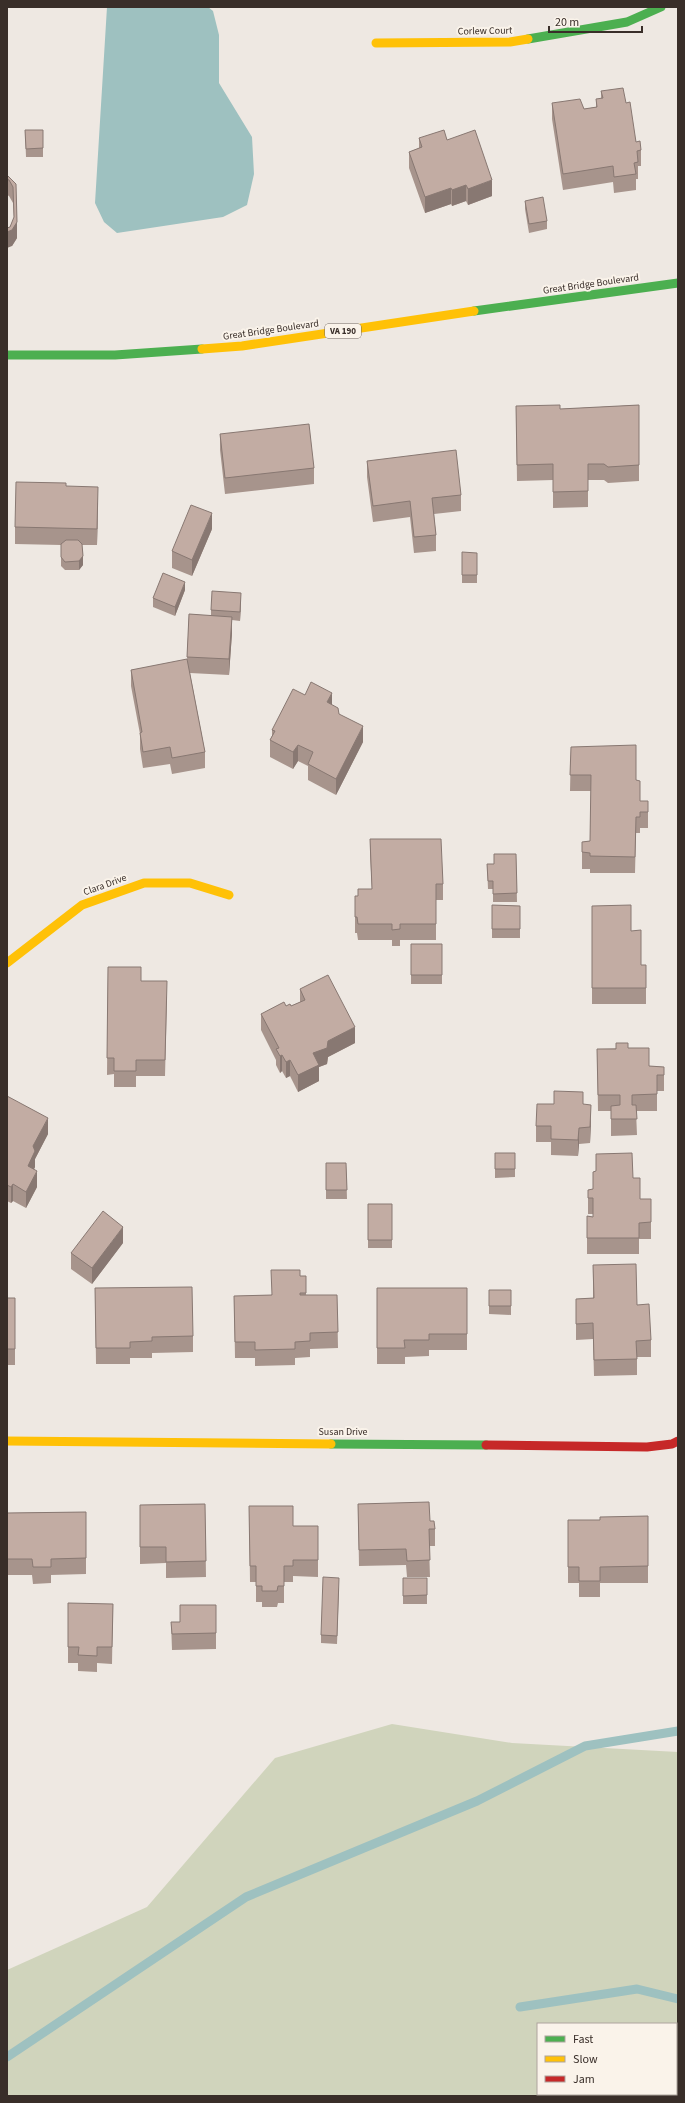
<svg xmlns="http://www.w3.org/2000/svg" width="685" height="2103" viewBox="0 0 685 2103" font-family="'Source Sans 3',sans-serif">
<rect width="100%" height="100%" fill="#eee8e2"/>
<path fill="#d0d4bc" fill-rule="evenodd" d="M392 1724 512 1743 678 1752V2096H7V1970L147 1907 275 1758ZM538 2024H676V2094H538Z"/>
<path fill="#9ec1c0" d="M107 7H208L213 11 219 35V83L252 137 254 174 247 205 223 217 117 233 104 222 95 203Z"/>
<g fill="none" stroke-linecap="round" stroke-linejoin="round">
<path stroke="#9ec1c0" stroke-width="9" d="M520 2007 637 1989 678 1999
M7 2057 246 1897 477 1801 585 1746 678 1731"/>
<path stroke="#4caf50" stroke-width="9" d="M528 39 627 22 661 7
M474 311 678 283
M7 355H115L202 349
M331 1444 486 1445"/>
<path stroke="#ffc107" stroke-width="9" d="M376 43 510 42 528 39
M202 349 242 346 474 311
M7 963 82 905 144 883H190L229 895
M7 1441 331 1444"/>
<path stroke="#c62828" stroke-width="9" d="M486 1445 647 1447 672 1444 678 1441"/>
</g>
<path fill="#a7948c" d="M601 91 626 103 636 142 641 150V166H638V179H636V190L614 193 613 182 563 190 552 119V103L584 109 596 107V99H601Z
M25 130 43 148V157H26Z
M419 138 447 140 492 196 468 205 466 201 452 206 451 204 425 213 409 168V152L419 148Z
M7 175 16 184 17 238 12 246 10 227 14 218 13 203 9 196 7 195Z
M525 201 547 221V229L529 233 525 209Z
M639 405V481L608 483 604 480H588V507L553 508V480L517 481 516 406 560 409Z
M220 434 314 468V484L225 494 220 450Z
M367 461 461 495V511L434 514 436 535V551L414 553 410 517 373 522 367 477Z
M66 486 98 503 97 545H82L83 565 79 570H65L61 566V545L15 544V527Z
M212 529 192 576 172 568V551Z
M477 553V583H462V575Z
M185 590 175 616 153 607V598Z
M241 602 240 621 232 620V633L229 675 190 673 205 752V768L172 774 170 764 143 768 140 749V734L131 686V670L187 660 189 614 211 616V610Z
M305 695 332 705 339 714 363 742 336 795 308 780V766L298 761 293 769 270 757V740L272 736V730Z
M571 747 636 780 640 801H648V828H640V833H636L635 873H590V869H582V842L590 841 591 791H570Z
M370 839 443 884V900H436V940H400V946H392V940H358L357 933H355V896H358L372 889 370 855Z
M516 854 517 902H493V889H488L487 864H494Z
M492 905 520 906V938H492Z
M592 906 631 931 641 965H646V1004H592Z
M411 944H442V984H411Z
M108 967 141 981 167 997 165 1076H136V1087H114V1074L107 1075Z
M300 989 355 1043 328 1057 327 1064 319 1067V1081L298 1092 290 1076 286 1078 282 1071 280 1073 276 1065V1060L261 1030V1014L286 1006H291L300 1002Z
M628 1048 649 1066 664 1067V1091H657V1111H636L637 1135 611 1136V1111H598L597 1049Z
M7 1096 48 1134 35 1159V1167L34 1169 37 1187 26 1208 13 1201 11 1203 7 1201Z
M583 1104 591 1121 590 1143 579 1144 578 1156 551 1155V1142H536V1126Z
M495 1153H515V1177L495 1178Z
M326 1163H346L347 1199H326Z
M633 1178 640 1199 651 1222V1239H639V1254H587V1216L593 1217V1214H588V1190L593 1189Z
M368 1204H392V1248H368Z
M123 1243 92 1284 71 1269V1253Z
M593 1265 637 1305 651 1340V1357H637V1375L594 1376 593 1339 576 1340V1299L593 1298Z
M300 1276H306V1295H337L338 1348 310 1349V1357L295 1358V1365L255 1366V1358H235L234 1296 271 1295Z
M95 1288 193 1336V1352L152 1353V1358H130V1364H96Z
M377 1288H467V1350H429V1356L405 1357V1364H377Z
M489 1290H511V1315L489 1314Z
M7 1298H15V1365H7Z
M205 1504 206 1577 166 1578V1563L140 1564V1505Z
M358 1504 430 1521 435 1529V1546H429L430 1577H407L406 1565 359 1566Z
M249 1506 293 1526H318V1577L293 1576V1582H284V1603H278L277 1607H262V1602H256V1582H250Z
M86 1512V1574L51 1575V1583L33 1584 32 1575H7V1513Z
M648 1516V1583H600V1597H579V1583H568V1520H600Z
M403 1578H427V1604H403Z
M339 1587 337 1644 321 1643V1635Z
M113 1604 112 1664 97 1663V1672L78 1671V1663H68V1647Z
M216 1605V1649L172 1650 171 1622H180Z"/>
<path fill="#887872" d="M492 180V196L468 205V189Z
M466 185V201L452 206V190Z
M451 188V204L425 213V197Z
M17 222V238L12 246 7 248V232Z
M98 487V503L97 545V529Z
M212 513V529L192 576V560Z
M83 556V565L79 570V561Z
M185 582V590L175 616V607Z
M241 593V602L240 621V612Z
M232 617V633L229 675V659Z
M332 693V709L327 702Z
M363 726V742L336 795V779Z
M298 745V761L293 769V752Z
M355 1027V1043L328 1057 327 1064 319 1067V1081L298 1092V1075L313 1053 328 1041Z
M282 1055V1071L280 1073V1056Z
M290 1060V1076L286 1078V1062Z
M591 1105V1121L590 1143V1127Z
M48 1118V1134L35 1159V1167L28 1182V1166L33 1146Z
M579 1128V1144L578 1156V1140Z
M37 1171V1187L26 1208V1192Z
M13 1184V1201L11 1203V1187Z
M123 1227V1243L92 1284V1268Z"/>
<path fill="#c2aca3" stroke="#887872" d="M623 88 626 103 630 102 636 142 640 141 641 150 637 151 638 162 634 163 636 174 614 177 613 166 563 174 552 103 580 99 584 109 597 107 596 99 603 98 601 91Z
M25 130H43V148L26 149Z
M444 130 447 140 475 130 492 180 468 189 466 185 452 190 451 188 425 197 409 152 422 147 419 138Z
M7 175 16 184 17 222 12 230 7 232V228L10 227 14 217 13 187 9 180 7 179Z
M543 197 547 221 529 224 525 201Z
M560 405V409L639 405V465L608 467 604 464H588V491L553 492V464L517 465 516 406Z
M309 424 314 468 225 478 220 434Z
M456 450 461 495 432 498 436 535 414 537 410 501 373 506 367 461Z
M16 482 66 483V486L98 487 97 529 15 527Z
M191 505 212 513 192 560 172 551Z
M66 540H78L82 544 83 556 79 561 65 562 61 557V544Z
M462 552 477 553V575H462Z
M163 573 185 582 175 607 153 598Z
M212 591 241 593 240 612 211 610Z
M189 614 232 617 229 659 187 657Z
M187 659 205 752 172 758 170 747 143 752 140 733 142 732 131 670Z
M311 682 332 693 327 702 338 708 339 714 363 726 336 779 308 764 313 752 298 745 293 752 270 740 275 731 272 730 293 689 305 695Z
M636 745V780L640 781V801H648V812H640V817H636L635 857 590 856V853L582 852V842L590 841 591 775H570L571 747Z
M370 839H441L443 884H436V924H400V929L392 930V924H358L357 917H355V896H358V889H372Z
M494 854H516L517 893 493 894V881H488L487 864H494Z
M492 905 520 906V929H492Z
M631 905V931L641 930V965H646V988H592V906Z
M411 944H442V975H411Z
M108 967H141V981H167L165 1060H136V1071H114V1058H107Z
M328 975 355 1027 328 1041 327 1048 313 1053 319 1065 298 1075 290 1060 286 1062 282 1055 280 1056 276 1049 279 1048 261 1014 284 1002 286 1006 290 1004 291 1006 305 1000 300 989Z
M616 1043H628V1048H649V1066L664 1067V1075H657V1094L632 1095V1105H636L637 1119H611V1106L620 1105V1095H598L597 1049H616Z
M554 1091 583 1092V1104L591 1105 590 1127 579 1128 578 1140 551 1139V1126H536L537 1104H554Z
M7 1096 48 1118 33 1146 35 1151 28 1166 37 1171 26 1192 13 1184 11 1187 7 1185Z
M495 1153H515V1169H495Z
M632 1153 633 1178H640V1199H651V1222L639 1223V1238H587V1216L593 1217V1198H588V1190L593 1189V1172L596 1171V1154Z
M326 1163H346L347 1190H326Z
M368 1204H392V1240H368Z
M103 1211 123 1227 92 1268 71 1253Z
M636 1264 637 1305 649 1304 651 1340 636 1341 637 1359 594 1360 593 1323 576 1324V1299L594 1298 593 1265Z
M271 1270H300V1276H306V1293H300V1295H337L338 1332 310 1333V1341L295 1342V1349L255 1350V1342H235L234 1296 272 1295Z
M192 1287 193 1336 152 1337V1341L130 1342V1348H96L95 1288Z
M377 1288H467V1334H429V1340H404L405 1348H377Z
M489 1290H511V1306H489Z
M7 1298H15V1349H7Z
M429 1502 430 1521H434L435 1529H429L430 1560 407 1561 406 1549 359 1550 358 1504Z
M205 1504 206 1561 166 1562V1547H140V1505Z
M249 1506H293V1526H318V1560H293V1566H284V1586H278L277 1591H262V1586H256V1566H250Z
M86 1512V1558L51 1559V1567H33L32 1559H7V1513Z
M648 1516V1566L600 1567V1581H579V1567H568V1520H600V1517Z
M323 1577 339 1578 337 1636 321 1635Z
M403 1578H427V1595L403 1596Z
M68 1603 113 1604 112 1647H97V1656L78 1655 79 1647H68Z
M180 1605H216V1633L172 1634 171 1622H180Z"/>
<g text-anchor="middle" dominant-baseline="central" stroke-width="4" stroke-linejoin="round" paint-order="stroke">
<rect fill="#faf3ea" stroke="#736963" stroke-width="1" x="325" y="324" width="36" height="14" rx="3"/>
<g font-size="9" font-weight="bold" fill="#392e29">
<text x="343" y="331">VA 190</text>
</g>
<g font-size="10" fill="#392e29" stroke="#faf3ea">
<text transform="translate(485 31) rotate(-1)">Corlew Court</text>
<text transform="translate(591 284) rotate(-8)">Great Bridge Boulevard</text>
<text transform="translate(271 330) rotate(-8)">Great Bridge Boulevard</text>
<text transform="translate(105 885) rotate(-20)">Clara Drive</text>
<text x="343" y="1432">Susan Drive</text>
</g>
</g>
<rect width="685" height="2103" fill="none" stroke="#392e29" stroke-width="16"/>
<rect x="537" y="2023" width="140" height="72" fill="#faf3ea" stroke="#ada49d"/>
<rect x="545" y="2036" width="20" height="6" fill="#4caf50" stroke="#ada49d"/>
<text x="573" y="2043" font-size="12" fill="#392e29">Fast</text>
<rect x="545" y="2056" width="20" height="6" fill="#ffc107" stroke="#ada49d"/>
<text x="573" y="2063" font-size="12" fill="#392e29">Slow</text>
<rect x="545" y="2076" width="20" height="6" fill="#c62828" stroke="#ada49d"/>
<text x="573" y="2083" font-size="12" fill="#392e29">Jam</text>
<path d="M549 26v6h93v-6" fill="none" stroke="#392e29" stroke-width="2"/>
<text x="555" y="26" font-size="12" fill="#392e29" stroke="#faf3ea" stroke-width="3" paint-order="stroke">20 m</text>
</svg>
